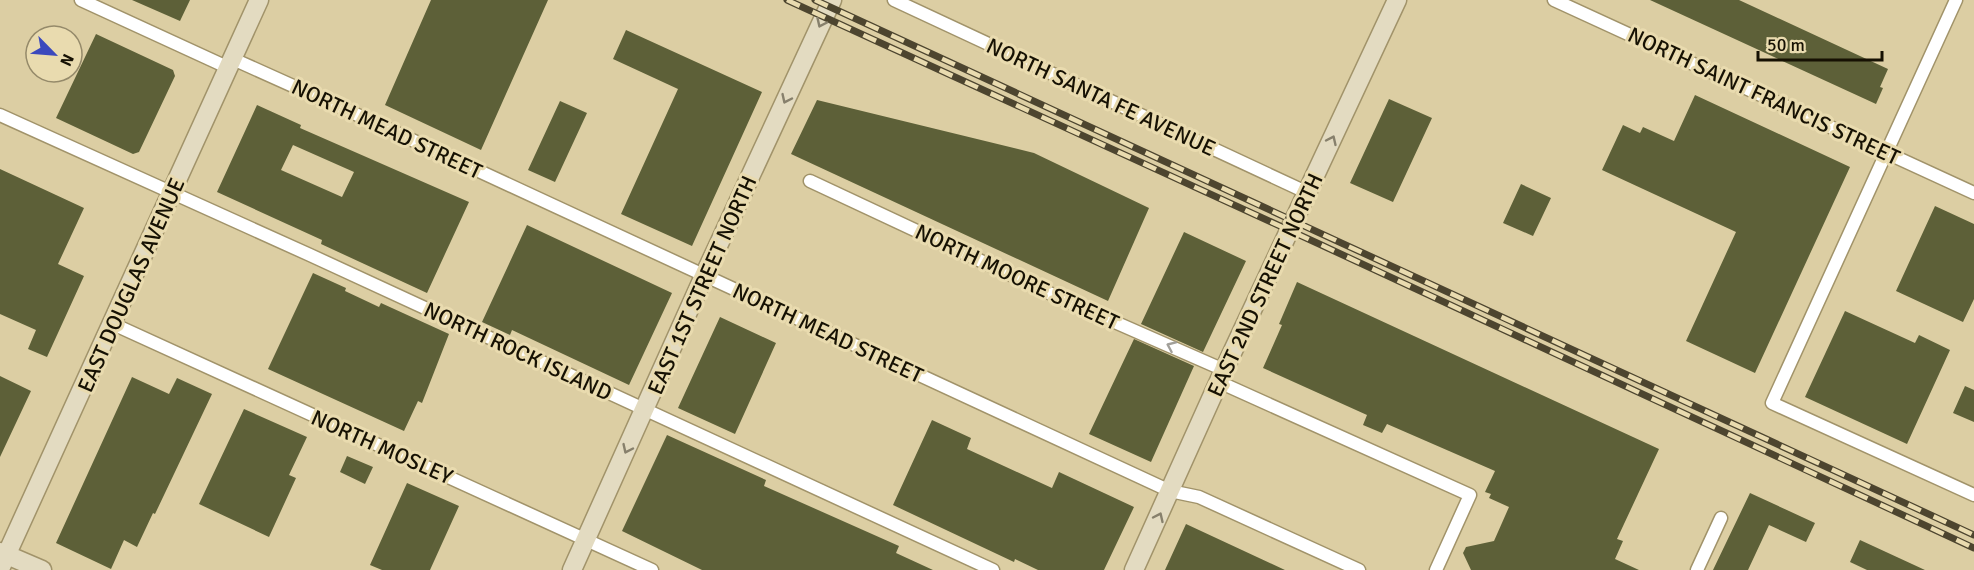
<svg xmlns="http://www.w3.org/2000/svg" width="1974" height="570" viewBox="0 0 1974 570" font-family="Signika,sans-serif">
<rect width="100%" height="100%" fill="#dccea3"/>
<path fill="#5d6038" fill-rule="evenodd" d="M132 0H190L180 21Z
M431 0H548L481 150 385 105Z
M1650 0H1739L1888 69 1880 87 1883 88 1876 104Z
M626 30 762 92 692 246 621 214 678 89 613 59Z
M96 34 173 70 175 76 139 152 133 154 56 118Z
M1695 95 1850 167 1755 373 1686 341 1736 232 1602 170 1623 125 1640 133 1643 127 1674 141Z
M1389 99 1432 118 1393 202 1350 183Z
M817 100 1034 153 1149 208 1108 301 791 154Z
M560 101 587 113 555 182 528 170Z
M257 105 301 125 300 128 469 202 427 293 321 244 322 240 217 192ZM293 145 354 172 342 197 281 170Z
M0 169 84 208 58 264 84 276 47 357 28 349 36 330 0 314Z
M1521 184 1551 198 1533 236 1503 223Z
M1935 206 1974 224V299L1963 322 1896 291Z
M527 225 672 293 629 385 512 330 510 335 482 322Z
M1184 232 1246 261 1203 352 1141 324Z
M313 273 346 288 345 291 379 307 381 303 449 334 422 403 418 401 404 431 268 369Z
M1297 282 1659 449 1617 539 1623 541 1615 559 1639 570H1471L1463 553 1466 547 1494 541 1509 507 1489 498 1491 494 1485 492 1495 471 1387 424 1382 433 1363 425 1367 415 1263 368 1282 325 1279 324Z
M1845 311 1915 343 1919 335 1950 350 1907 444 1805 397Z
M720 317 776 343 735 434 678 408Z
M1134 339 1194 366 1151 462 1089 434Z
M0 376 31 391 0 457Z
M132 377 169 394 177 378 212 394 155 514 153 513 137 547 124 540 111 569 56 543Z
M1965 386 1974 390V422L1953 413Z
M244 409 307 437 289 475 296 478 269 537 199 504Z
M932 420 971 438 967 449 1052 488 1059 472 1134 507 1104 570H1038L1015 559 1014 562 893 505Z
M667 435 766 480 764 486 899 546 896 553 933 570H702L622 531Z
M347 456 373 467 365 484 340 472Z
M407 483 459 506 430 570H382L370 565Z
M1750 493 1815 523 1806 542 1769 525 1748 570H1713Z
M1186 524 1285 570H1165Z
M1860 540 1925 570H1867L1850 562Z"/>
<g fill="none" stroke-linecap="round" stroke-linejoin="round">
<defs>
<path id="street" d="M81 0 229 68
M894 0 1308 193
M1554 0 1974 193
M1956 0 1772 403 1974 495
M233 59 371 121 1170 491 1199 497 1359 570
M0 115 310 255 993 570
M810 181 1060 298 1224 370
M113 324 652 570
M1219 382 1470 495 1436 570
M1697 570 1721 518"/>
<path id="secondary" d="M0 552 42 570
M0 569 259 0
M572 570 704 276 832 0
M1134 570 1224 370 1397 0"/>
</defs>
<use href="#street" stroke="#a1936a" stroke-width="15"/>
<use href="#secondary" stroke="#a1936a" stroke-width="21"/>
<use href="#street" stroke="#fff" stroke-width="12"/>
<use href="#secondary" stroke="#e3dbc1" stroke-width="18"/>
<defs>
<path id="rail" d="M787 0 1317 243 1974 548
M815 0 1974 535"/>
</defs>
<use href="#rail" stroke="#4d452f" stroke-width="7"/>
<use href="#rail" stroke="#e9dbaf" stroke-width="4.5" stroke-dasharray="14" stroke-linecap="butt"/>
</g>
<defs><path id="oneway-chevron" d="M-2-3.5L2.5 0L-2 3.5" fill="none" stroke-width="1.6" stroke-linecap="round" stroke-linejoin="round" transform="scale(1.5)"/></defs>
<g stroke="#87806c">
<use href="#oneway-chevron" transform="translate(821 23) rotate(115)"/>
<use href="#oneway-chevron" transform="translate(786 99) rotate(115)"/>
<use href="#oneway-chevron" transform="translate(1332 140) rotate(-65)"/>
<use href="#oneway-chevron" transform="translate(627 449) rotate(115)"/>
<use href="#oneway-chevron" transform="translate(1159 517) rotate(-65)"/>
</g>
<use stroke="#a2a09a" href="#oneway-chevron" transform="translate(1171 346) rotate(-156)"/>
<g text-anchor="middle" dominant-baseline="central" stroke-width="6" stroke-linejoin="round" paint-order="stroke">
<g font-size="22" fill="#161103" stroke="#e9dbaf">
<text transform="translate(1764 96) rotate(25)">NORTH SAINT FRANCIS STREET</text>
<text transform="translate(1101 97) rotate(25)">NORTH SANTA FE AVENUE</text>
<text transform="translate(387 129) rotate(25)">NORTH MEAD STREET</text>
<text transform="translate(1017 277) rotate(25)">NORTH MOORE STREET</text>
<text transform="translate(131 285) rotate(-66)">EAST DOUGLAS AVENUE</text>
<text transform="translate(702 285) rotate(-66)">EAST 1ST STREET NORTH</text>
<text transform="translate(1265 285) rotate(-65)">EAST 2ND STREET NORTH</text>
<text transform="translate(828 333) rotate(25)">NORTH MEAD STREET</text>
<text transform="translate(518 351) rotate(25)">NORTH ROCK ISLAND</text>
<text transform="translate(382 447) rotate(24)">NORTH MOSLEY</text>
</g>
</g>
<g transform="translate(54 54) rotate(115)"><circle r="28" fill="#e9dbaf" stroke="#958a6a" stroke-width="1.5"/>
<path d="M0-4.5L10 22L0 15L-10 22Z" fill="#3b49bd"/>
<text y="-9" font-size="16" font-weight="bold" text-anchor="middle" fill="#161103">N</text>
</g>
<path d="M1758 51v9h124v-9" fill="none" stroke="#161103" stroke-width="3"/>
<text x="1767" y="51" font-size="18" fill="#161103" stroke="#e9dbaf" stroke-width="4.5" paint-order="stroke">50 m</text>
</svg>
